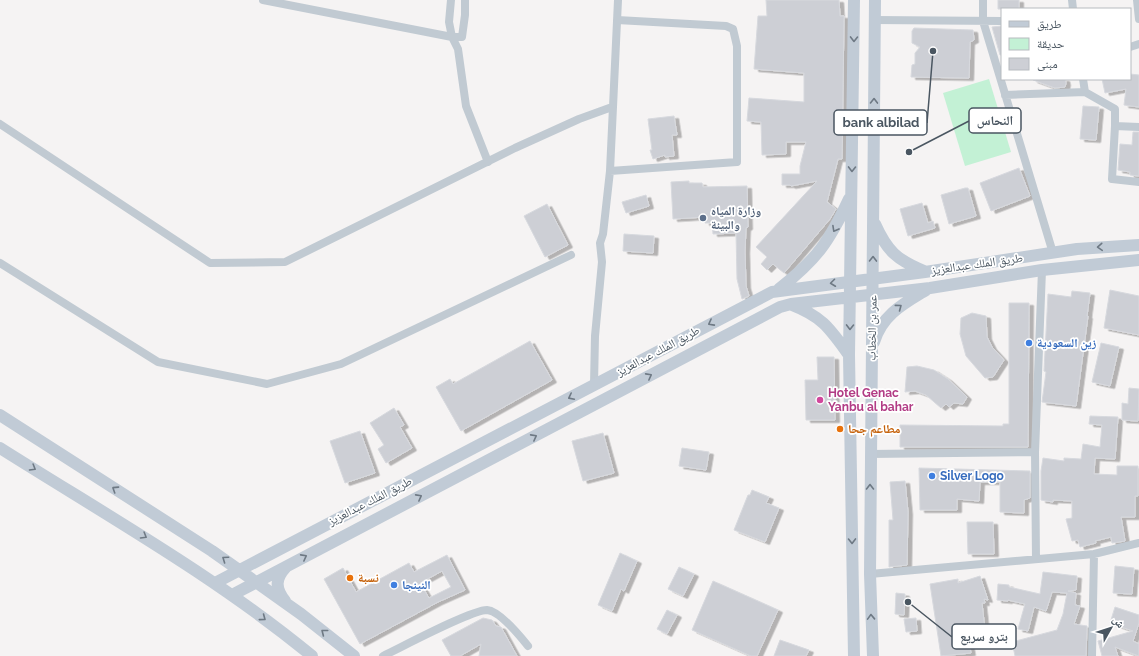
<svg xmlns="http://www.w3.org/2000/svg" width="1139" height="656" viewBox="0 0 1139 656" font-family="Raleway,'Noto Naskh Arabic',sans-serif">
<defs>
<filter id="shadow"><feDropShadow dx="4.5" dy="2.5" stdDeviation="0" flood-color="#0004"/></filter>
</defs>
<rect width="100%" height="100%" fill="#f5f3f3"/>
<path fill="#c3f1d5" d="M989 79 1011 152 965 166 943 93Z"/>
<path fill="#cdcfd5" stroke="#d7d9de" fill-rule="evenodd" filter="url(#shadow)" d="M766 0H839L840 16H844L842 159H838L827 202 836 209 830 219 784 273 773 264 767 270 761 264 767 257 756 247 817 181 791 186 790 185H782V174H800V166L806 142H786V154L762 155 761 122 747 121 749 98 804 102V73L754 69 758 16H767Z
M998 0H1019V9H998Z
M1002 26V55H1000L992 27Z
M914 28 973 30 974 40 970 42 969 78 911 77 912 65 915 64V53L920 47 912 43V31Z
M1130 74 1139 75V107L1124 105 1126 89 1105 93 1102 79H1130Z
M1033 79H1065L1066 83 1065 87 1055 88 1033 80Z
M1083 106 1099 107 1096 140 1080 139Z
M674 116 677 135H672L674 156 665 157V155L653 159 650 150H652L648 119Z
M1133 132H1139V176L1130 175V172L1118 170 1120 144 1132 145Z
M1019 168 1030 196 991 211 980 183Z
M689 181V183H702L703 187 747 186 748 227 746 228 745 251 746 286 749 296 742 299 737 279 736 233 713 234 712 223H705V217L673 219 671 182Z
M965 188H968L976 216 949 224 941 195Z
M646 195 649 206 626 213 622 202Z
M922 203 928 223 933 221 935 228 908 236 900 209Z
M547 204 568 245 545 257 524 216Z
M624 234 654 236 653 253 623 251Z
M1110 290 1139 296V335L1104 328Z
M1072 291 1090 293 1087 316H1088L1076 406 1042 402 1046 372 1044 371 1048 294 1071 297Z
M1009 303H1029L1028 447H900V425L1003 426V424H1009Z
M972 313 986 316 987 337 992 347 1004 360 993 377 985 378 966 356 960 334 961 318Z
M530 341 552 380 461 431 436 387 450 379 453 384Z
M1101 343 1119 347 1110 386 1092 382Z
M817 357H834L835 420H806L805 380H818Z
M917 366 934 370 948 379 967 397 963 404 954 403 949 407 946 404 941 408 926 395 915 391 905 392 907 367Z
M1129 388 1139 389 1138 421 1122 420V403L1128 404Z
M394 408 404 425 400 427 412 448 386 463 378 449 384 445 370 423Z
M1090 416 1118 417 1115 459 1095 458 1094 474 1117 475V466H1138V496H1135V517H1121L1125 541 1112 543 1111 537 1095 541 1096 543 1080 547 1078 540 1072 541 1066 519 1072 518V501L1053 500V502L1041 500V471L1043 458 1064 461V458L1081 459 1083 444 1100 447 1102 425 1089 424Z
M360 431 375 473 345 483 330 441Z
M603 433 614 473 583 481 572 441Z
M682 448 709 452 706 470 679 466Z
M919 468 1030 471V498L1024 500V513L1000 512V482H980L979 501 957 499V510H920Z
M905 481 908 512 907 565 889 567V520H893L890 482Z
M752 490 769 497 766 503 779 508 765 542 734 530 748 495H750Z
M967 522H993L994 554H968Z
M620 553 637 561 624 591 621 589 612 611 598 605Z
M447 555 465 590 438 602 360 644 324 579 343 568 356 592 409 563 414 572ZM442 571 451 587 429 598 420 583Z
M1115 566 1134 568 1132 594 1113 593Z
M679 567 694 574 683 596 668 589Z
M1043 572 1077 576 1076 590 1068 591 1076 593 1075 605 1080 606 1074 624 1087 626 1086 656H1015L1012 642 1057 630 1063 614 1067 593 1052 592 1046 611 1034 607 1028 631 1018 629 1025 604 1008 600V601L997 600 998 584 1009 585V587L1040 594Z
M980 576 988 600 984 599 985 603H982L985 630 967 632 971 653 941 656 930 584 958 579V583Z
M713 581 778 610 757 656H751L692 630Z
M896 593 905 594 904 615 895 614Z
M1115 607 1139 615V623L1133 641 1139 644V656L1115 647 1118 656H1102L1098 641 1133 631 1110 623Z
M667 610 677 615 667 634 657 629Z
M483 618 492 620 496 626 501 627 517 656H479L481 644 460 656H451L442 640Z
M916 618 917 631 906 632 904 619Z
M780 640 809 650 806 656H774Z"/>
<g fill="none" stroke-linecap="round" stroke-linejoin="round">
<path stroke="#c1cad2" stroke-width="8" d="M263 0 452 37H462L465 15V0
M451 0 449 22 452 37 458 49 466 106 488 162
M983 0V21L1053 253
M1072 0 1073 9
M1137 0 1139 19
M875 20 1002 21
M1130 47 1139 44
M1083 79 1085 92
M1005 95 1085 92 1115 109V126
M0 124 210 263 285 262 515 148 579 119 612 107
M1139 127 1115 126 1112 179 1139 182
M610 171 737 162V46L733 29 726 26 617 20
M0 263 158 362 267 384 341 364 571 255
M594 385 595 336 602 262 600 243 603 234 610 171 618 0
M870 454 1035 452
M1036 559 1035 452 1042 270
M870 574 1094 554 1139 543
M383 656C402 647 471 610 487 610 500 611 520 636 528 646
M1092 656 1094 554"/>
<path stroke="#c1cbd6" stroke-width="12" d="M875 224C887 251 897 260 924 271
M779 289C817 259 829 242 849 199
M792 305C823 317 830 329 849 355
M874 342C882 315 903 304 926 290
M0 415 212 551 301 614 354 656
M0 448C106 515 215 576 312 656
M215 583 772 292 925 272 1077 249 1139 245
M232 595 780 307 791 304 930 288 1042 270 1139 260
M285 601C275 588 275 579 286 567
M854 656 849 355 854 0
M873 656 870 574 875 0"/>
</g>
<defs><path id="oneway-chevron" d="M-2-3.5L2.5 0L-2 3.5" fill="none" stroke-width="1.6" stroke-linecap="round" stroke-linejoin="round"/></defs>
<g stroke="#6e7984">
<use href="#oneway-chevron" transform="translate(854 39) rotate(91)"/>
<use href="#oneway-chevron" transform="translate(874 101) rotate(-89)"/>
<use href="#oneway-chevron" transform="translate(852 169) rotate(91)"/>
<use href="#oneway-chevron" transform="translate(835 229) rotate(119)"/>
<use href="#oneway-chevron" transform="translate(1100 247) rotate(176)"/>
<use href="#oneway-chevron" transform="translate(873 259) rotate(-89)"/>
<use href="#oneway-chevron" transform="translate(833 283) rotate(173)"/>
<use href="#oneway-chevron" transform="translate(899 307) rotate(-37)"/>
<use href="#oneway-chevron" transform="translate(711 323) rotate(152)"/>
<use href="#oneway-chevron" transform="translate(850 327) rotate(91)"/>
<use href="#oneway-chevron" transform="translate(649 376) rotate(-28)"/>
<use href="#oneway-chevron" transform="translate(571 397) rotate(153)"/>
<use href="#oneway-chevron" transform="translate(534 437) rotate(-28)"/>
<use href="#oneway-chevron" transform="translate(33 468) rotate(31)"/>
<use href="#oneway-chevron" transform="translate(870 487) rotate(-90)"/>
<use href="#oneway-chevron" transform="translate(115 489) rotate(-147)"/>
<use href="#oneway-chevron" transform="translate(419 497) rotate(-28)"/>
<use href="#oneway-chevron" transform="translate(144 536) rotate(31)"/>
<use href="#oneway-chevron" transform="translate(852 541) rotate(89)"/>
<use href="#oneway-chevron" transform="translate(304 557) rotate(-28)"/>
<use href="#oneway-chevron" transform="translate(225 559) rotate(-145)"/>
<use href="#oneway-chevron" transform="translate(871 617) rotate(-92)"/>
<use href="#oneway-chevron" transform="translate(263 618) rotate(37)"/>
<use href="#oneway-chevron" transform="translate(324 632) rotate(-142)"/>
</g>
<circle fill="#5c6f8a" stroke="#fff" stroke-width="1.5" cx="703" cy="218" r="4"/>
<g fill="#3f7fe0" stroke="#fff" stroke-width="1.5">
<circle cx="1029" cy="343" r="4"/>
<circle cx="932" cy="476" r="4"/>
<circle cx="394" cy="585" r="4"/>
</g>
<circle fill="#d1479c" stroke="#fff" stroke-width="1.5" cx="820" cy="400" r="4"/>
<g fill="#e8710a" stroke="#fff" stroke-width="1.5">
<circle cx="840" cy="429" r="4"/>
<circle cx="350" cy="578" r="4"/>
</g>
<g text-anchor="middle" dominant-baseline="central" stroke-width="3.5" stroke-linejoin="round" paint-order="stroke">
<g font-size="12" font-weight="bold" fill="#4e5e75" stroke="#fff" text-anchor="start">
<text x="711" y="211">وزارة المياه<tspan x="711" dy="14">والبيئة</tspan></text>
</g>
<g font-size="12" fill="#4a5661" stroke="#fff">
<text transform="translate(977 264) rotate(-8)">طريق الملك عبدالعزيز</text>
<text transform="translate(872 328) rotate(-89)">عمر بن الخطاب</text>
<text transform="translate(658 351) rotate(-28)">طريق الملك عبدالعزيز</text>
<text transform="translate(370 501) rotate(-27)">طريق الملك عبدالعزيز</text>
</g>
<g font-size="12" font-weight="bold" fill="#366cbe" stroke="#fff" text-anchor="start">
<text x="1037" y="343">زين السعودية</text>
<text x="940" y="476">Silver Logo</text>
<text x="402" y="585">النينجا</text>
</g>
<g font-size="12" font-weight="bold" fill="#b23c85" stroke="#fff" text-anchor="start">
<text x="828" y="393">Hotel Genac<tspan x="828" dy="14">Yanbu al bahar</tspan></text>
</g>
<g font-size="12" font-weight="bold" fill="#c56008" stroke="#fff" text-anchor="start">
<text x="848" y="429">مطاعم جحا</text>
<text x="358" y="578">نسبة</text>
</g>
</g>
<path fill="none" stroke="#4a5661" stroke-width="1.5" d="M909 152L969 121M933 51L927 123M908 602L952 637"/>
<g fill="#4a5661" stroke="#fff" stroke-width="1.5">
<circle cx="909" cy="152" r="4"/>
<circle cx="933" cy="51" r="4"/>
<circle cx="908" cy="602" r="4"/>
</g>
<g fill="#fff" stroke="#4a5661" stroke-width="1.5">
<rect x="969" y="108" width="52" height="25" rx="4"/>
<rect x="834" y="110" width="93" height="25" rx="4"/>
<rect x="952" y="624" width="64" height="25" rx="4"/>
</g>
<g font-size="13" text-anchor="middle" font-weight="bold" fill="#4a5661">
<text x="995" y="125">النحاس</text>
<text x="881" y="127">bank albilad</text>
<text x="984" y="641">بترو سريع</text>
</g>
<rect x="1001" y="8" width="130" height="72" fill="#ffffff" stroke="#b7bbc0"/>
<rect x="1009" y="21" width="20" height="6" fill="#c1cbd6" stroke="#b7bbc0"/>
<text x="1037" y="28" font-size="12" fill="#4a5661">طريق</text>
<rect x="1009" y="38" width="20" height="12" fill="#c3f1d5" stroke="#b7bbc0"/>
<text x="1037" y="48" font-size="12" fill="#4a5661">حديقة</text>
<rect x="1009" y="58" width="20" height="12" fill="#cdcfd5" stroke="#b7bbc0"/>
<text x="1037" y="68" font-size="12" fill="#4a5661">مبنى</text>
<g transform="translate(1111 628) rotate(51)" stroke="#ffffff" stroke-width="3" paint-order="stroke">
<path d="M0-3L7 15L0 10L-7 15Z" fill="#4a5661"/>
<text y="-6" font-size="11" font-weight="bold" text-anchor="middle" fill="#4a5661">ش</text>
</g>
</svg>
